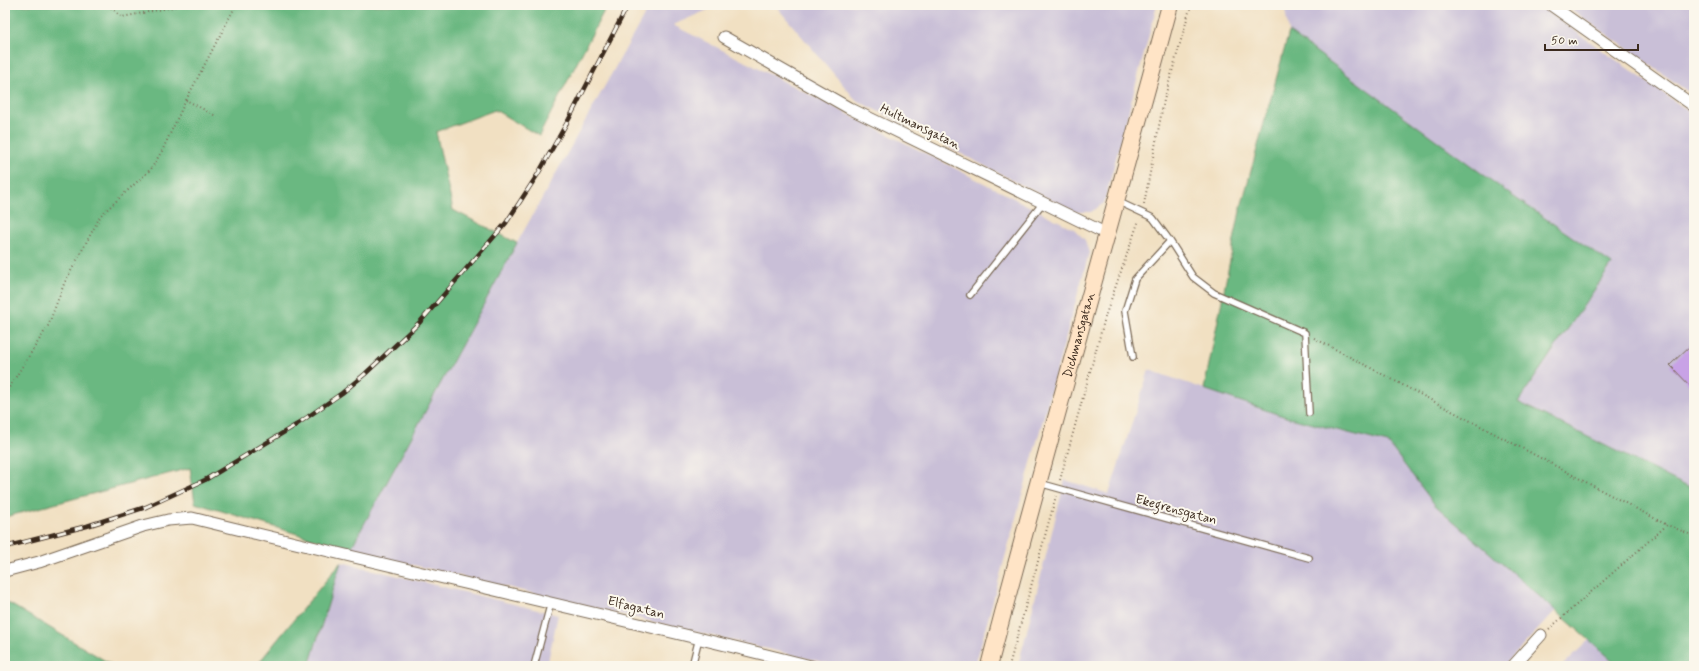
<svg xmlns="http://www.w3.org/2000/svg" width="1699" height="671" viewBox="0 0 1699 671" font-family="Mynerve,sans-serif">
<rect width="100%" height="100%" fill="#fbf7ec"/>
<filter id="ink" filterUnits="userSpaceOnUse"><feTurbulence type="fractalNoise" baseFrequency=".025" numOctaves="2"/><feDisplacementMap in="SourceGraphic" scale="8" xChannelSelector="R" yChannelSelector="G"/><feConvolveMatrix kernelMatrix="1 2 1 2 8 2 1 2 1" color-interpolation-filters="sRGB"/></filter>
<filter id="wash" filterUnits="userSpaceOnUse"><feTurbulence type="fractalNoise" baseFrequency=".012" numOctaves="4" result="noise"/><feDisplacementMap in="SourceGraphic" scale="16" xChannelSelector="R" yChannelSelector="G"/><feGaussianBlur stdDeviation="0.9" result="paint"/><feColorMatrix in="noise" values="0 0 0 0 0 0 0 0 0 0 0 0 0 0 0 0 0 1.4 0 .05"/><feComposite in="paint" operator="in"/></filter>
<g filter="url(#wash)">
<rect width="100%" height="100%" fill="#f1e0c2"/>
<path fill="#c9bfd7" d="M650 5H719L673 25 1074 229 1085 240 1089 253 975 666H839L350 550 517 243Z
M775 5H1157L1104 203 1091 212H1075L856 100Z
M1284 5H1538L1694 115V490L1518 402 1612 264 1511 195 1289 32Z
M1565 5H1694V96Z
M1149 370 1286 417 1388 443 1435 505 1557 609 1504 666H1018L1065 480 1109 494Z
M341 562 558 615 547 666H309Z
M1590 639 1619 666H1562Z"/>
<path fill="#6ab881" stroke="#527150" d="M5 5H607L539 136 495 110 436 132 453 210 517 243 350 550 195 503 190 468 5 517Z
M1289 32 1511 195 1612 264 1518 402 1694 490V666H1619L1435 505 1388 443 1286 417 1204 389 1240 211Z
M341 562 309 666H256Z
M5 601 114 666H5Z"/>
<g id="blocks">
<path fill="#c8a2e6" d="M1694 342V390L1670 365Z"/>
</g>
</g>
<g filter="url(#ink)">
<use href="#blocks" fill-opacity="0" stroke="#7b6a57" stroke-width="1"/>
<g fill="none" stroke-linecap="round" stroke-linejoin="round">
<defs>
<path id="lane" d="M1117 201 1153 218 1170 241 1193 277 1214 293 1305 333 1309 413
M970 295 1042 204
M1133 357 1125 311 1135 279 1170 241
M1039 483 1309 558
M534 666 551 602
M692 666 699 638"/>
<path id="street" d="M1551 5 1694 106
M724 37 849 108 1107 234
M5 571 39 562 143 526 168 520 192 518C398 569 605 614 811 666
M1513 666 1541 635"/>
<g id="secondary">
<path id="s1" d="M989 666C1047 445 1110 226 1170 5"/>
</g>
</defs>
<use href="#lane" stroke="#7b6a57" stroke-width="8"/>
<use href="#street" stroke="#7b6a57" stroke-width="13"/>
<use href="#secondary" stroke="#7b6a57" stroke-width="18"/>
<path stroke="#7b6a57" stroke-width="2" stroke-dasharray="1 3" stroke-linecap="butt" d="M108 5 122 17 184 5
M186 100 236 5
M1144 204 1164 100 1191 5
M1314 338 1667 525
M5 394 48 326 64 284 101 215 151 169 162 151 186 100 216 116
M1060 480 1106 314 1139 220
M1549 629 1667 525 1694 536
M1009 666 1056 496"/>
<use href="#lane" stroke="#fff" stroke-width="5.5"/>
<use href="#street" stroke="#fff" stroke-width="11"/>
<use href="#secondary" stroke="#ffe4c6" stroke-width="16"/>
<defs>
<path id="rail" d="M5 547 87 526 146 507 205 480 296 425 342 393 365 374 420 322 506 223 538 174 569 119 628 5"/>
</defs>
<use href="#rail" stroke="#3b2a1e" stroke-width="4.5"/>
<use href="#rail" stroke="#fbf7ec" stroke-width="3" stroke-dasharray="9" stroke-linecap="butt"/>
</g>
</g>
<g text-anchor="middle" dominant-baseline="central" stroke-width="4" stroke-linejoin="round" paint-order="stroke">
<g font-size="13" fill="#3b2a1e" stroke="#fbf7ec">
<text transform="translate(920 127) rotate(26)">Hultmansgatan</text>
<text stroke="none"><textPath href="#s1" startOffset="343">Dichmansgatan</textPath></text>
<text transform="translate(1176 510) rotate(15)">Ekegrensgatan</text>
<text transform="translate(636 608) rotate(14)">Elfagatan</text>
</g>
</g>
<rect width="1699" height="671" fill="none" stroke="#fbf7ec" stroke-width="20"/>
<path d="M1545 44v6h93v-6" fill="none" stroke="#3b2a1e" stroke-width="2"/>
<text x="1551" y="44" font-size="12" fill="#3b2a1e" stroke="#fbf7ec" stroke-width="3" paint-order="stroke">50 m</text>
</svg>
